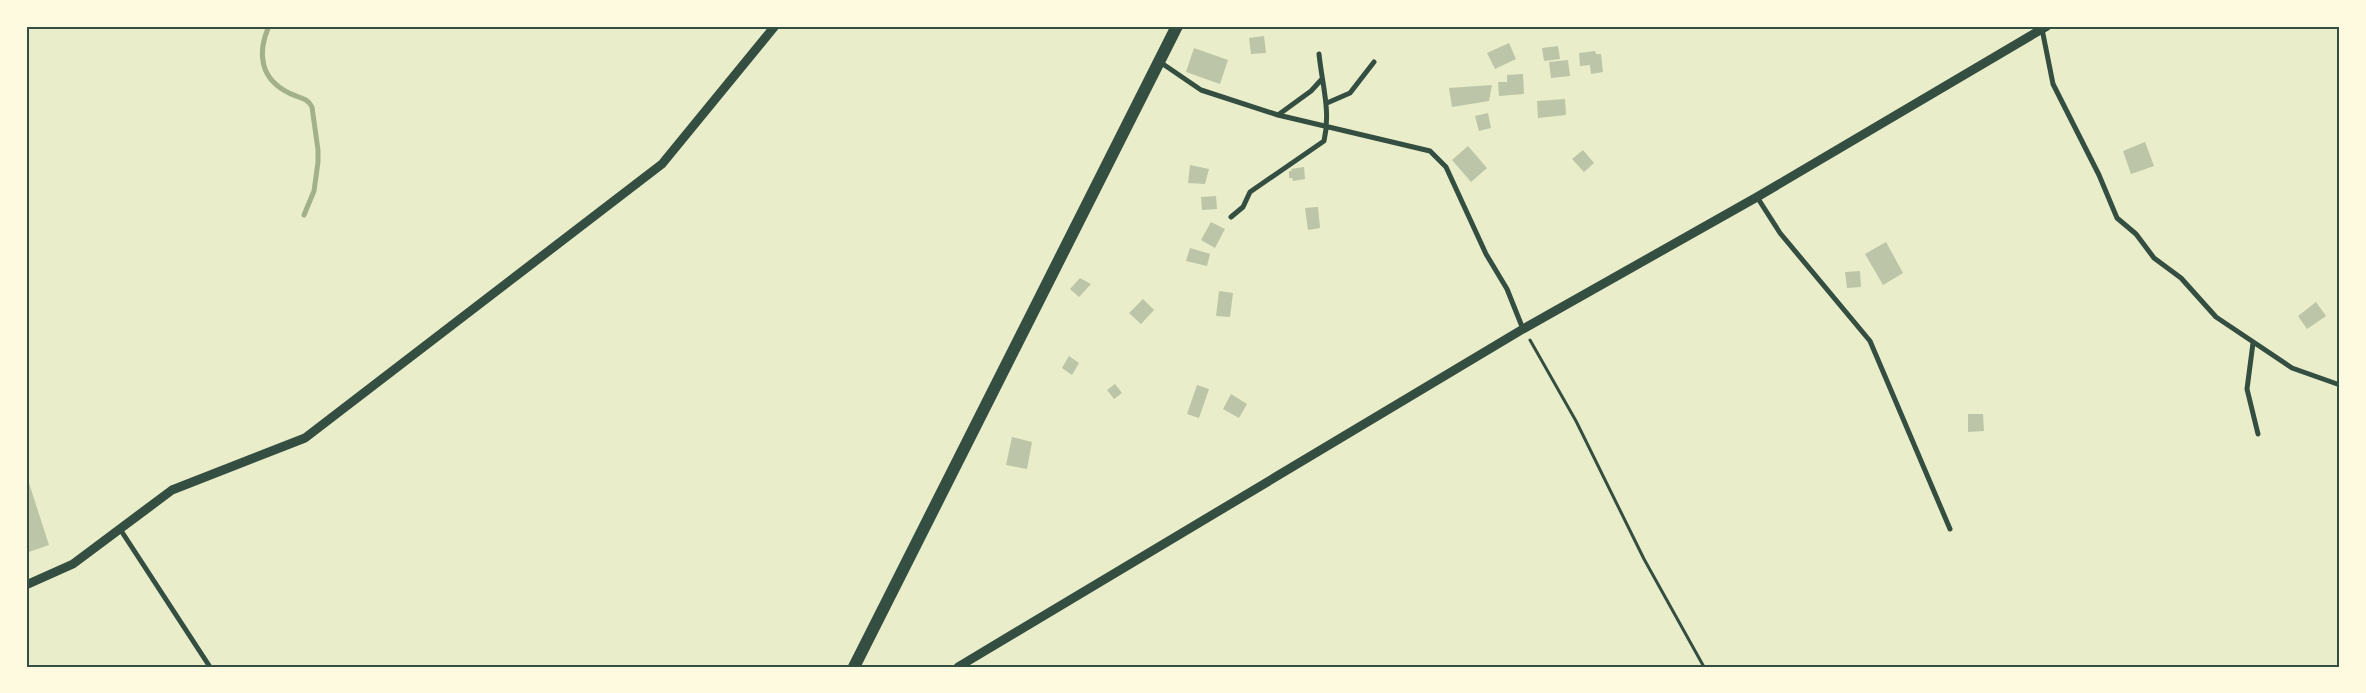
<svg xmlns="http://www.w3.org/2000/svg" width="2366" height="693" viewBox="0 0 2366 693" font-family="Mulish,sans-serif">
<rect width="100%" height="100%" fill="#e9edc9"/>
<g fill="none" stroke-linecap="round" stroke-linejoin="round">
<path stroke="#a3b18a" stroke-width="5" d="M269 26C257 53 260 79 289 93 298 98 307 97 312 107L318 150V162L314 191 304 215"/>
</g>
<path fill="#bcc5a7" d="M1264 36 1266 53 1251 54 1249 38Z
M1509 43 1516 59 1495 69 1487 53Z
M1558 46 1560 59 1544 61 1542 48Z
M1194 48 1228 60 1220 84 1186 72Z
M1595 51 1596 54H1601L1603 72 1591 74 1590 65 1580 66 1579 53Z
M1568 60 1570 76 1551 78 1549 62Z
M1523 74 1524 94 1499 96 1498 82H1507V75Z
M1492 85 1489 101 1452 107 1449 88Z
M1565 99 1566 115 1538 118 1537 101Z
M1488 113 1491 128 1479 131 1475 116Z
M2145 142 2154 166 2131 174 2123 151Z
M1468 146 1487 168 1471 182 1452 160Z
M1583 150 1594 163 1584 172 1572 159Z
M1190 165 1209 169 1205 184 1188 183Z
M1304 167 1305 179 1293 181 1292 178H1289V171H1292L1291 169Z
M1216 196 1217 209 1202 210 1201 197Z
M1318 207 1320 228 1308 230 1305 208Z
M1211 222 1225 229 1215 248 1201 240Z
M1886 242 1903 273 1883 285 1865 254Z
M1190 248 1210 254 1207 266 1186 261Z
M1860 271 1861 287 1847 288 1845 272Z
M1080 278 1091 284 1079 297 1070 289Z
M1219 291 1233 293 1230 317 1216 316Z
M1143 299 1154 310 1141 324 1129 313Z
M2316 302 2326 316 2307 329 2298 316Z
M1069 356 1079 363 1072 375 1062 368Z
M1115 384 1122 393 1114 399 1107 390Z
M1197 385 1209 389 1199 418 1187 414Z
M1231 394 1247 404 1239 418 1223 409Z
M1968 414H1983L1984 431 1968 432Z
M1012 437 1032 442 1027 469 1006 465Z
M29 483 49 545 26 553V484Z"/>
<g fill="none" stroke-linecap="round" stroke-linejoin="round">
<path stroke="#344e41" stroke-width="3" d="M1530 340 1576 421 1644 559 1704 667"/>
<path stroke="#344e41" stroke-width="5" d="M2042 29 2053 84 2099 175 2117 218 2136 234 2154 258 2181 278 2216 317 2292 368 2340 385
M1160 62 1201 90 1278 115 1430 151 1446 167 1486 254 1507 289 1523 329
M1327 103 1350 93 1374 62
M1278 115 1311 91 1322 79
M1757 197 1780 233 1870 341 1950 529
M1231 217 1243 207 1250 192 1324 141C1331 111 1322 84 1319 54
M2253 343 2247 389 2258 434
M120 529 210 667"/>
<path stroke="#344e41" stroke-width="9" d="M26 585 73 564 172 490 305 438 662 164 775 26
M958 667 1523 329 1757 197 2047 26"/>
<path stroke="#344e41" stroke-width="12" d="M854 667 1177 26"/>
</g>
<rect width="2366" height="693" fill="none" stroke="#fefae0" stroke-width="55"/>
<rect x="28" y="28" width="2310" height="638" fill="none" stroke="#344e41" stroke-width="2"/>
</svg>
